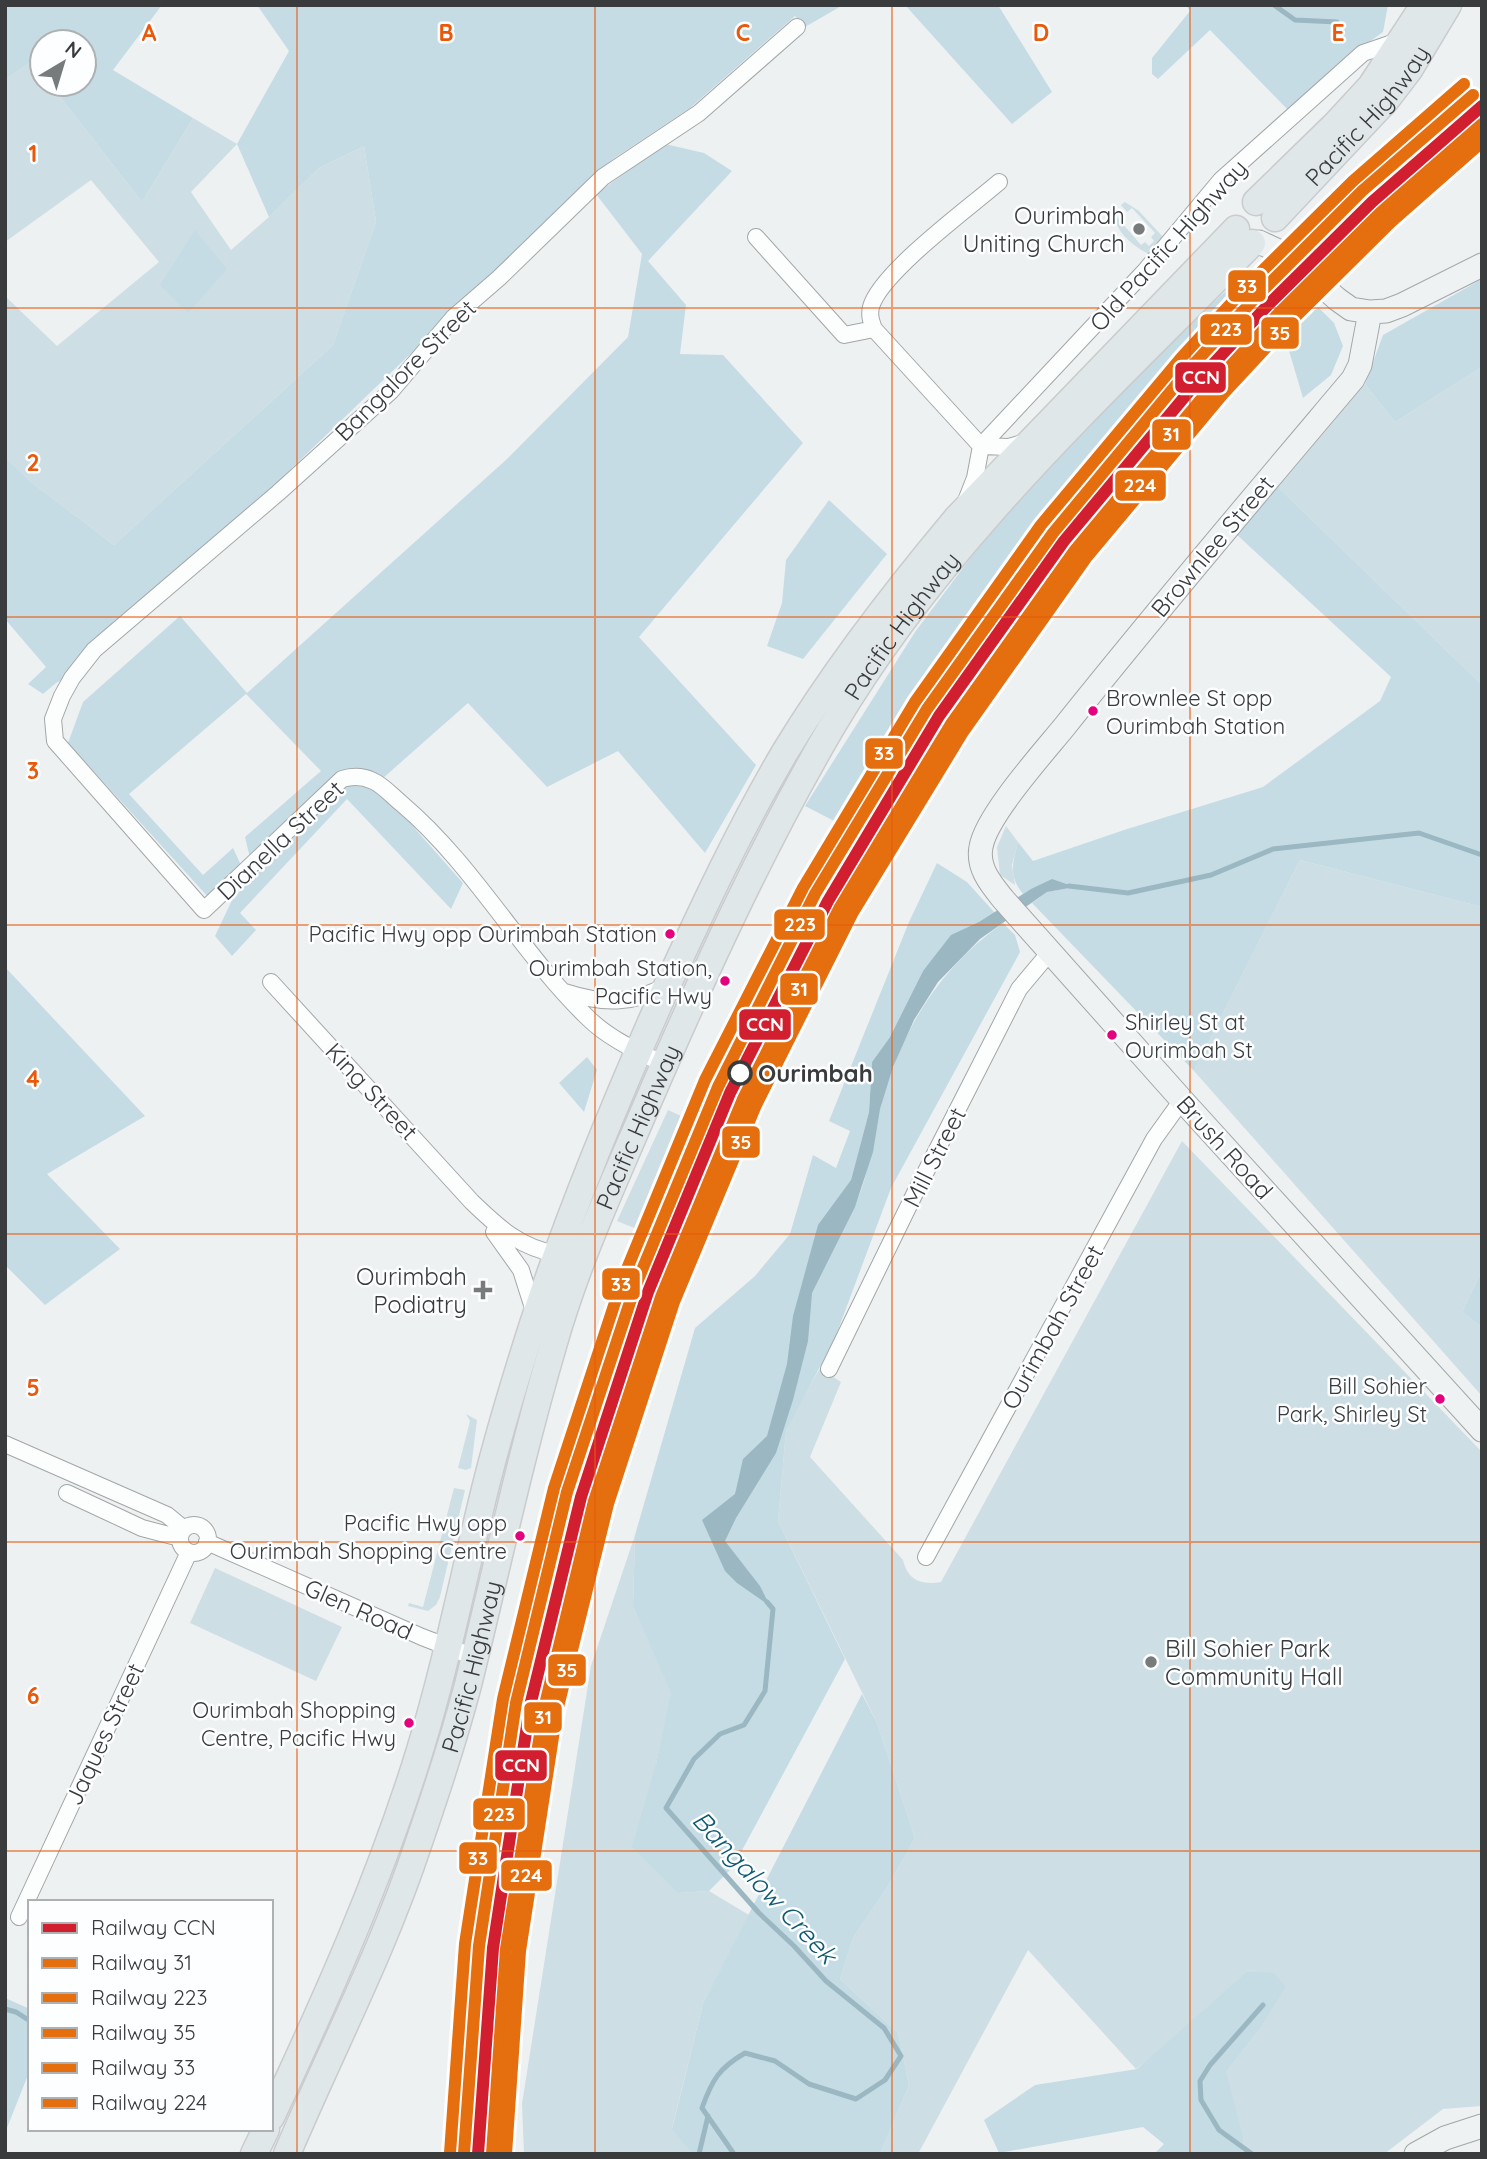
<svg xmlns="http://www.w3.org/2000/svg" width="1487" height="2159" viewBox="0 0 1487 2159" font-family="Quicksand,sans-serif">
<rect width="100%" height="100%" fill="#eef1f2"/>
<path fill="#cddee5" d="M32 61 42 74V84H50L142 202 193 118 237 144 191 192 231 250 269 217 319 168 364 146 376 222 333 345 114 545 31 482 5 457V296L57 346 159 262 91 180 5 242V80Z
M1125 202 1139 211 1163 237 1149 254C1134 247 1115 232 1115 215L1141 245 1145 242 1149 246 1154 241 1151 237 1155 233 1132 208 1127 212 1121 205Z
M1482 367V685L1278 487 1365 384 1395 422Z
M1006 826 1018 842 1012 865 1015 885 1000 875 997 847Z
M1300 860 1482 907V1271L1462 1312 1482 1327V1396L1194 1071Z
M668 1110 701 1125 652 1235 617 1221Z
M1182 1141 1482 1452V2106L1443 2109 1384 2154H1241L1244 2140 1225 2073 1256 2034 1148 2060 1136 2069 1028 1950 918 2154H880L909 2085 898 2033 840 1979 853 1938 886 1889 915 1838 877 1723 778 1521 786 1431 796 1410 820 1368 841 1382 810 1457 903 1560C908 1581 922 1585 941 1582Z
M466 1414 477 1420 471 1468 466 1470 458 1468 470 1421Z
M454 1488 465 1490 440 1597 436 1605 428 1611 408 1606 409 1603 423 1607Z
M635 1535 633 1607 672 1692 656 1764 678 1893 709 1891 749 1915 703 2003 672 2128 692 2154H524L522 2104 591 1666Z
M215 1568 342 1627 316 1681 190 1623Z"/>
<path fill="#c5dce5" d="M5 5H162L113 70 193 118 142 202 50 84H84V42H42V74L32 61 5 80Z
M257 5H843L805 27 795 16 690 108 613 159 83 669 56 683 43 694 28 684 46 667 5 619V457L31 482 114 545 333 345 376 222 364 146 319 168 269 217 237 144 289 51Z
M905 5H998L1052 92 1012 124Z
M1186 5H1388L1383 32 1358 50 1291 113 1210 30 1158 79 1152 74V58L1190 11Z
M665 144 704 153 732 171 648 261 686 305 680 354 723 355 803 443 639 637 756 765 705 853 618 751 547 787 468 703 382 779 353 770 250 858 245 837 321 771 246 694 129 794 203 875 233 848 241 865 209 898 68 743 83 702 180 616 247 693 507 459 628 337 642 254 596 194Z
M195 230 227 269 188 313 160 285Z
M1253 267 1268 269 1280 278 1140 428 1035 550 975 626 929 700 924 698 899 728 906 737 840 824 805 806 915 632 999 520 1179 333Z
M1482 279V367L1395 422 1365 384 1383 335Z
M1309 298 1334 323 1343 346 1331 375 1303 398 1282 327Z
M1278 487 1482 685V907L1300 860 1194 1071 1032 903 1047 892 1073 887 1031 889 1023 894C1008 876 1013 862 1018 842L1033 861 1124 830 1263 787 1380 701 1391 677 1236 534Z
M829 500 887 554 803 659 767 646 782 603 786 560Z
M347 785 372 788 409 822 463 883 451 909 347 799 240 913 256 930 232 956 215 936 233 898Z
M937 863 967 882 995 913 979 923 923 971 890 1037 872 1062 869 1112 851 1180 855 1205C870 1174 871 1140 880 1107 901 1031 938 969 1003 923L1015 935 1020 952 891 1188 835 1338 786 1431 778 1521 845 1659 733 1867 709 1891 678 1893 632 1847 656 1764 671 1692 633 1607 635 1535 695 1328 755 1276 790 1234 813 1155 836 1168 850 1131 829 1121 909 922Z
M5 967 145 1116 47 1174 120 1249 45 1305 5 1265Z
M587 1057 597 1070 584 1112 559 1083Z
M1482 1271V1327L1462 1312Z
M862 1694 877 1723 915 1838 886 1889 853 1938 840 1979 898 2033 909 2085 880 2154H692L672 2129 703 2003Z
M1247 1972 1274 1973 1286 1987 1256 2034 1226 2072 1244 2140 1241 2154H1154L1164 2144 1143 2127 999 2153 984 2120 1035 2085 1137 2069Z
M5 1998 30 2009V2070L5 2133Z"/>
<path fill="#9bb7c2" d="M1052 879 1075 887 1047 892 980 939 938 982 914 1020 893 1067 880 1109 873 1152 855 1207 812 1293 808 1341 793 1400 776 1453 736 1518 725 1541 760 1586 770 1606 737 1583 725 1571 702 1520 735 1494 743 1459 767 1436 787 1364 793 1316 818 1225 851 1180 869 1112 872 1062 890 1037 923 971 951 935 979 922 1031 889Z"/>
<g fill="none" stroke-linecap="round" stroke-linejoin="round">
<path stroke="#9bb7c2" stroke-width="5" d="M1274 5 1295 20 1337 22
M1069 886 1128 893 1211 875 1273 849 1419 833 1482 855
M5 2009 16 2012 30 2021
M699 2154 708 2116
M734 2154 702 2108C712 2080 719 2068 745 2053L775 2061 809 2084 856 2099 885 2080 901 2056 884 2028 826 1981 794 1946 759 1913 666 1808 694 1759 720 1734 744 1725 765 1691 773 1609 767 1602
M1252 2154 1219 2130 1201 2100 1200 2081 1210 2065 1263 2005"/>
<defs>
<path id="street" d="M999 182C969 208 880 273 871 307 869 315 871 321 874 329L981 446 1009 447 1026 442
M756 237 844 335 874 329
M981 446 1145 271 1221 180 1363 53 1401 40
M966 501 975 478 981 446
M271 982 472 1202C498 1227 520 1248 557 1254
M565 992C602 1004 633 1005 667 985
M664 1064C637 1051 609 1039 587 1017 520 952 474 865 402 804 393 797 383 785 373 781 363 776 352 776 342 779L204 910 55 741 53 719 62 696 72 678 94 650 278 493 391 391 454 317 499 278 603 177 699 113 797 27
M494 1232 521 1270 534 1311
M829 1369 915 1193 1019 989 1050 952
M5 1444 167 1515 184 1529
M67 1493 142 1528 180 1538
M180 1539a14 14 0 1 1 28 0a14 14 0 1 1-28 0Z
M207 1542 422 1637 474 1657
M926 1557 1154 1139 1182 1100
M19 1917 189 1552"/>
<path id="secondary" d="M1259 242 1289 256 1337 299 1351 309 1370 312 1386 311 1402 305 1482 265
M1370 312 1360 365 1353 379C1256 494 1159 608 1065 726 1044 752 986 816 981 847 977 868 991 884 1003 899L1182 1100 1482 1430
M1416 2154 1445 2138 1482 2126"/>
<g id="primary">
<path d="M1256 202 1335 125 1371 86 1424 5"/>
<path id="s1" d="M1275 218 1386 100 1409 70 1448 5"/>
<path d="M271 2117C327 1997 381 1877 420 1750 446 1665 463 1579 484 1493 498 1436 515 1380 533 1324 570 1210 617 1098 666 988 703 908 740 828 785 752 835 669 895 592 957 518L1236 229"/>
<path d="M254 2154 266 2129"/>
<path id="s2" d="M287 2154C331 2050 384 1949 419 1842 437 1790 454 1738 468 1685 496 1572 520 1458 553 1346 577 1261 614 1182 648 1102 703 975 761 848 831 728 940 542 1103 395 1252 243"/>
</g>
</defs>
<use href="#street" stroke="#a3a6a7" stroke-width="18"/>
<use href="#secondary" stroke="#a3a6a7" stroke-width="25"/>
<use href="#primary" stroke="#c9cbcc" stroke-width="29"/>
<use href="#street" stroke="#fcfdfd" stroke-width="16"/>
<use href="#secondary" stroke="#eef2f3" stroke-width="23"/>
<use href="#primary" stroke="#e0e7e9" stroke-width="26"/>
<defs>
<path id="rail-1" d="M478 2154 493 1948 530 1706 581 1497 648 1292 730 1093 828 901 939 716 1064 541 1202 376 1268 305 1372 202 1482 106"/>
<path id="rail-2" d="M492 2154 506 1949 544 1709 594 1501 661 1297 743 1099 840 907 951 724 1075 550 1213 385 1278 314 1381 212 1482 124"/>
<path id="rail-3" d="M464 2153 479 1946 516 1703 567 1492 635 1287 718 1087 815 894 927 709 1053 533 1191 367 1258 295 1362 191 1473 95"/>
<path id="rail-4" d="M506 2154 520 1951 557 1711 608 1504 674 1302 756 1105 852 914 963 732 1086 558 1223 394 1288 324 1391 222 1482 142"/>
<path id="rail-5" d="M450 2153 465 1944 503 1699 554 1488 622 1281 705 1080 803 888 915 702 1041 525 1181 358 1248 285 1353 181 1464 84"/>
<path id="rail-6" d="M502 2154C511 1980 529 1806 569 1637 706 1059 1028 520 1482 136"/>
</defs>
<use href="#rail-1" stroke="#fdfeff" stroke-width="18"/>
<use href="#rail-2" stroke="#fdfeff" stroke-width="18"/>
<use href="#rail-3" stroke="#fdfeff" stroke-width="18"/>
<use href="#rail-4" stroke="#fdfeff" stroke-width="18"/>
<use href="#rail-5" stroke="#fdfeff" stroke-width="18"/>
<use href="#rail-6" stroke="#fdfeff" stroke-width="18"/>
<use href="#rail-1" stroke="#d11f2f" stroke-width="12"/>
<use href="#rail-2" stroke="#e56e0f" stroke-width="12"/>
<use href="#rail-3" stroke="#e56e0f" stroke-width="12"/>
<use href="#rail-4" stroke="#e56e0f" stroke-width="12"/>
<use href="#rail-5" stroke="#e56e0f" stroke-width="12"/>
<use href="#rail-6" stroke="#e56e0f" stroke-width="12"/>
</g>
<path fill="none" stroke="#e8590c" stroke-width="2" stroke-opacity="0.55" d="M297 5V2154M595 5V2154M892 5V2154M1190 5V2154M5 308H1482M5 617H1482M5 925H1482M5 1234H1482M5 1542H1482M5 1851H1482"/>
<g fill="#787b7c" stroke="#fdfeff" stroke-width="2.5">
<circle cx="1139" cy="229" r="7"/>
<path d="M479.5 1279.5h7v7h7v7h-7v7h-7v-7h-7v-7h7z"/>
<circle cx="1151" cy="1662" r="7"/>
</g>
<g fill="#e5007d" stroke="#fdfeff" stroke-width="2.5">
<circle cx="1093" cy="711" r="6"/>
<circle cx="670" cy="934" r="6"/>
<circle cx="725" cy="981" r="6"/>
<circle cx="1112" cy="1035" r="6"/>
<circle cx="1440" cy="1399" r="6"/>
<circle cx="520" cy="1536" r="6"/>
<circle cx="409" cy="1723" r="6"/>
</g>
<circle fill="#fdfeff" stroke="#393b3c" stroke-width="3.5" cx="740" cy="1073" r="11"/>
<g text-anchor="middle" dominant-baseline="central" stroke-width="5" stroke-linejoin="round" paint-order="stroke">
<g font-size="22" fill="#393b3c" stroke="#fdfeff" text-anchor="end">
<text x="1106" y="698" text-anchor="start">Brownlee St opp<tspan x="1106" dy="28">Ourimbah Station</tspan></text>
<text x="657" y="934">Pacific Hwy opp Ourimbah Station</text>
<text x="712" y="968">Ourimbah Station,<tspan x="712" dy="28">Pacific Hwy</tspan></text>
<text x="1125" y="1022" text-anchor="start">Shirley St at<tspan x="1125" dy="28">Ourimbah St</tspan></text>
<text x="1427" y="1386">Bill Sohier<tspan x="1427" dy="28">Park, Shirley St</tspan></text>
<text x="507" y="1523">Pacific Hwy opp<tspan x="507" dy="28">Ourimbah Shopping Centre</tspan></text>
<text x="396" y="1710">Ourimbah Shopping<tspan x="396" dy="28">Centre, Pacific Hwy</tspan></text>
</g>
<g font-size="24" fill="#393b3c" stroke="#fdfeff">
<text stroke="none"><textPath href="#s1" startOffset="138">Pacific Highway</textPath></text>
<text transform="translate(1168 245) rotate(-48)">Old Pacific Highway</text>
<text transform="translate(405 370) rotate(-45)">Bangalore Street</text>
<text transform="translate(1212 546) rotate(-50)">Brownlee Street</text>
<text stroke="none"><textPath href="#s2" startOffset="1656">Pacific Highway</textPath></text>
<text transform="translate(280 840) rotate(-43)">Dianella Street</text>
<text transform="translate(372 1091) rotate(47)">King Street</text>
<text stroke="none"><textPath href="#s2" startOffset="1088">Pacific Highway</textPath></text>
<text transform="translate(1225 1147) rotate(48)">Brush Road</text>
<text transform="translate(934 1157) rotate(-63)">Mill Street</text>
<text transform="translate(1052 1327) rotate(-61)">Ourimbah Street</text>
<text transform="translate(359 1609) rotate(24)">Glen Road</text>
<text stroke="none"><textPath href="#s2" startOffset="522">Pacific Highway</textPath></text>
<text transform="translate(104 1734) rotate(-65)">Jaques Street</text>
</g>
<g font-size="24" fill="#393b3c" stroke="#fdfeff" text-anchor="end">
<text x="1125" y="215">Ourimbah<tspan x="1125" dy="28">Uniting Church</tspan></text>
<text x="467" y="1276">Ourimbah<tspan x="467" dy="28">Podiatry</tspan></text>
<text x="1165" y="1648" text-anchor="start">Bill Sohier Park<tspan x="1165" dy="28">Community Hall</tspan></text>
</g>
<g font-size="24" font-weight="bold" fill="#393b3c" stroke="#fdfeff" text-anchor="start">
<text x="758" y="1073">Ourimbah</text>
</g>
<g font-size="26" font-style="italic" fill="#0f5a71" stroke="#fdfeff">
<text transform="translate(765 1887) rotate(47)">Bangalow Creek</text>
</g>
</g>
<g font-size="23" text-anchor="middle" font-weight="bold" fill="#e8590c" stroke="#fdfeff" stroke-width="5" stroke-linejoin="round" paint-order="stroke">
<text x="149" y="41">A</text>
<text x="446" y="41">B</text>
<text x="743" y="41">C</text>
<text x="1041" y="41">D</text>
<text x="1338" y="41">E</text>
<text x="33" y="162">1</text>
<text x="33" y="471">2</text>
<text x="33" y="779">3</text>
<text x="33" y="1087">4</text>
<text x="33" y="1396">5</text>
<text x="33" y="1704">6</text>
</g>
<g stroke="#fdfeff" stroke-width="2.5">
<rect x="1227" y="269" width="40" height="34" rx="7" fill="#e56e0f"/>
<rect x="1199" y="313" width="54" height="33" rx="7" fill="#e56e0f"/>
<rect x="1260" y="316" width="40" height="34" rx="7" fill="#e56e0f"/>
<rect x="1174" y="361" width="53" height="33" rx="7" fill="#d11f2f"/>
<rect x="1151" y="418" width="41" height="33" rx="7" fill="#e56e0f"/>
<rect x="1114" y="469" width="53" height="33" rx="7" fill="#e56e0f"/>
<rect x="864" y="737" width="40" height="33" rx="7" fill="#e56e0f"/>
<rect x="773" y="908" width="53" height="33" rx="7" fill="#e56e0f"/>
<rect x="779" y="972" width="40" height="34" rx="7" fill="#e56e0f"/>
<rect x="738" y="1008" width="54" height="33" rx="7" fill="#d11f2f"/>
<rect x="721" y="1125" width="40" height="34" rx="7" fill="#e56e0f"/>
<rect x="601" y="1267" width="40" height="34" rx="7" fill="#e56e0f"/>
<rect x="547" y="1653" width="40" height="34" rx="7" fill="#e56e0f"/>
<rect x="523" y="1701" width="40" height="33" rx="7" fill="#e56e0f"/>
<rect x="494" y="1749" width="54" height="33" rx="7" fill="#d11f2f"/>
<rect x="472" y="1797" width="54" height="34" rx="7" fill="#e56e0f"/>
<rect x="458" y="1841" width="40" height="34" rx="7" fill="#e56e0f"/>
<rect x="500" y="1859" width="53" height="33" rx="7" fill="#e56e0f"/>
</g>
<g font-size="19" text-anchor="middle" font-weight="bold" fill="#fff">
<text x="1247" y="293">33</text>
<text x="1226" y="336">223</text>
<text x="1280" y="340">35</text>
<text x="1201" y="384">CCN</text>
<text x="1171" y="441">31</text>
<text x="1140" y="492">224</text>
<text x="884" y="760">33</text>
<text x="800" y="931">223</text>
<text x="799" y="996">31</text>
<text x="765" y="1031">CCN</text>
<text x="741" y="1149">35</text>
<text x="621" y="1291">33</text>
<text x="567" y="1677">35</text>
<text x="543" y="1724">31</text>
<text x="521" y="1772">CCN</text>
<text x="499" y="1821">223</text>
<text x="478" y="1865">33</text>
<text x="526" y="1882">224</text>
</g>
<rect width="1487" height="2159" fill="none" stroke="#393b3c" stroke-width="14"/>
<rect x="28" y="1900" width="245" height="231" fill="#fdfeff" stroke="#afb0b1" stroke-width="2"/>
<rect x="42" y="1923" width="35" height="10" fill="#d11f2f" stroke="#afb0b1" stroke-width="2"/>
<text x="91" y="1935" font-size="21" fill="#393b3c">Railway CCN</text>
<rect x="42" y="1958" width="35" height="10" fill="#e56e0f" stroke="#afb0b1" stroke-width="2"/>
<text x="91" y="1970" font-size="21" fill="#393b3c">Railway 31</text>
<rect x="42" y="1993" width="35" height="10" fill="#e56e0f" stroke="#afb0b1" stroke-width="2"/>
<text x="91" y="2005" font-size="21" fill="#393b3c">Railway 223</text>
<rect x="42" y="2028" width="35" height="10" fill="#e56e0f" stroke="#afb0b1" stroke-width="2"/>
<text x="91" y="2040" font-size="21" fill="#393b3c">Railway 35</text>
<rect x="42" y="2063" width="35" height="10" fill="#e56e0f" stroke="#afb0b1" stroke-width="2"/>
<text x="91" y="2075" font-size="21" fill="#393b3c">Railway 33</text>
<rect x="42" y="2098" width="35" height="10" fill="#e56e0f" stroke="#afb0b1" stroke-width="2"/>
<text x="91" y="2110" font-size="21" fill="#393b3c">Railway 224</text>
<g transform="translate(63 63) rotate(38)"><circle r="33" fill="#fdfeff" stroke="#afb0b1" stroke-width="2"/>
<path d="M0-5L12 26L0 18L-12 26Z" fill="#787b7c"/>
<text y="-10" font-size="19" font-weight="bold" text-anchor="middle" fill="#393b3c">N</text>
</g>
</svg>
